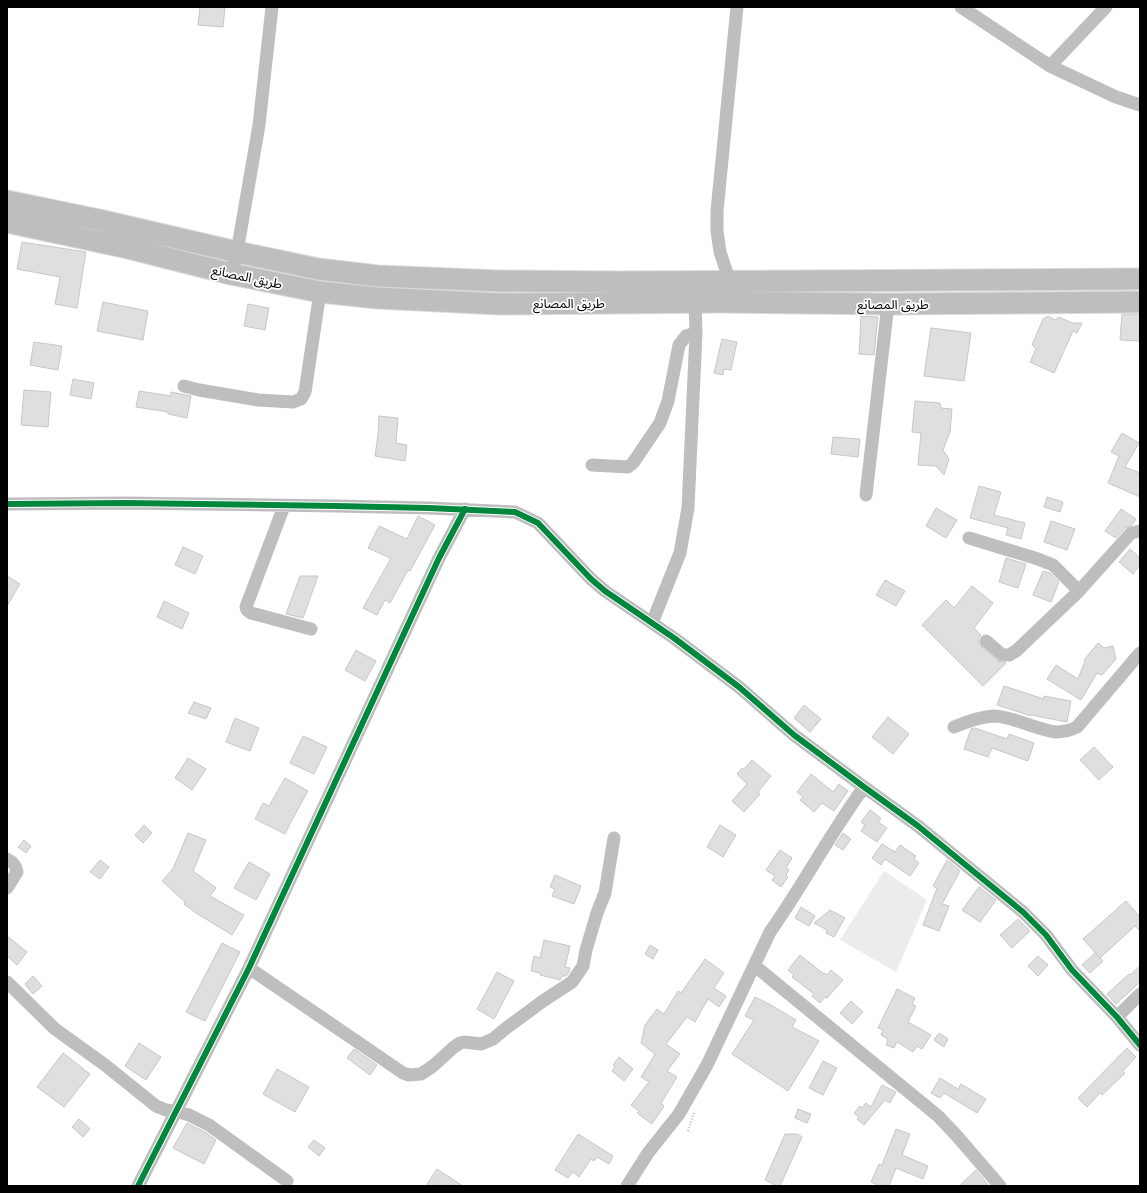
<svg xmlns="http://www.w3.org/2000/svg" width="1147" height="1193" viewBox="0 0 1147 1193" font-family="'Space Grotesk','Noto Sans Arabic',sans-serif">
<rect width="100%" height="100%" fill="#fff"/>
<path fill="#ececec" d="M884 871 927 900 896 972 840 940Z"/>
<path fill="#dfdfdf" stroke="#c7c7c7" d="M200 7H225L223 27 198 25Z
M22 242 86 252 77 308 55 304 60 277 17 269Z
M103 302 148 311 143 340 97 331Z
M248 304 269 308 265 330 244 326Z
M1122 314H1140L1139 341 1120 340Z
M861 316 878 317 874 355 859 354Z
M1048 316 1055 320 1059 317 1072 323H1082L1077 333 1073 331 1054 373 1030 362 1036 349 1032 345 1043 319Z
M931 328 971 333 964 381 924 376Z
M722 339 737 342 731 370 724 369 723 375 714 373Z
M34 342 62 346 58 370 30 365Z
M73 379 94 383 91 399 70 395Z
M24 390 51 392 48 427 21 425Z
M139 391 171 396V392L191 396 187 418 168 414V412L136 407Z
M915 401 940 403 941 408 952 409 950 432 943 450 949 459 944 475 936 466 918 465 921 433 912 432Z
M379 416 398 418 396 443 407 445 405 461 375 456 378 434Z
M1122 433 1139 443 1125 467 1140 473V497L1108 483 1119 456 1111 452Z
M833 437 860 439 858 457 831 454Z
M979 486 1001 492 994 515 1025 523 1021 539 1006 535 1008 528 970 518Z
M1047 497 1063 502 1060 512 1044 507Z
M936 508 957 520 946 538 926 526Z
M1121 509 1136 519 1132 525 1125 528 1116 538 1105 531Z
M418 516 435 525 410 571 408 570 390 603 385 600 377 615 363 608 390 560V558L368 548 379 526 407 539Z
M1051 521 1075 529 1067 550 1044 542Z
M183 547 203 556 195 574 175 565Z
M1130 549 1140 558V565L1133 574 1119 562Z
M1006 558 1026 564 1018 588 999 582Z
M1043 571 1050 573 1059 582 1051 602 1033 595Z
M7 576 20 584 7 606Z
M300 576H318L303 618 286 614Z
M885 580 905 591 896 606 876 595Z
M972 586 993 603 974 628 981 635 978 639 979 644 997 661 1006 663 983 686 922 625 946 600 954 608Z
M164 601 189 613 182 629 157 617Z
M1098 643 1104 648 1113 646 1116 659 1102 675 1097 673 1081 700 1047 679 1056 665 1078 679 1085 661 1084 660Z
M356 650 376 661 365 681 345 670Z
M1004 686 1044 699V696L1071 701 1067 722 1031 715V716L997 705Z
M194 702 211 708 206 719 188 713Z
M804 705 821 719 810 732 794 718Z
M888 717 909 734 893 754 872 737Z
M235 718 259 728 250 751 226 742Z
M975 728 1007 739 1009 734 1034 743 1028 761 992 748 988 757 964 749 971 729Z
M303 736 327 747 314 774 290 763Z
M1094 747 1113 767 1099 780 1080 760Z
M188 758 206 769 192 790 175 778Z
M752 760 771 776 758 792 760 794 744 812 732 801 747 784 737 774 742 768 744 769Z
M811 774 833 792 839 784 848 791 834 811 822 803 814 812 800 800 803 797 797 792Z
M285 778 308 791 293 818 285 834 255 819 263 803 269 806Z
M870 810 881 818 878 822 887 828 877 842 861 831 865 825 861 822Z
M144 825 152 833 143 843 135 835Z
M720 825 736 835 723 857 707 847Z
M188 833 206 840 193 871 216 888 210 896 244 915 232 935 196 913 184 904 185 902 162 881 173 869Z
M843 833 851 839 843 850 835 845Z
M24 840 31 846 26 853 18 847Z
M882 844 895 852 900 845 916 856 914 859 919 863 910 876 885 859 881 865 872 858Z
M780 850 792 858 786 868 789 870 786 875 788 877 781 887 772 880 775 876 766 870Z
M100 860 109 867 100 879 90 872Z
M947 860 960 871 942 904 949 906 939 931 923 925 937 888 933 886Z
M249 862 270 874 256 900 234 888Z
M555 875 581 886 574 904 552 896 555 889 550 887Z
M979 887 996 900 980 922 962 910Z
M1126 901 1140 917V931L1135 926 1100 958 1083 939Z
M801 907 815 916 809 926 795 918Z
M830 910 845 918 834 937 826 933 827 930 814 923Z
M1018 919 1030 931 1012 948 1000 935Z
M7 936 27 952 17 965 7 956Z
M544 940 570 946 565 967 570 968 569 972 566 976H562L560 980 540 975V973L531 971 534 956 540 958Z
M222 943 240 952 205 1021 186 1012Z
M650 945 658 950 653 959 645 954Z
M1095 953 1103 961 1090 973 1082 965Z
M800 955 824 974 825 973 827 975 831 970 843 980 827 998 825 997 820 1003 812 996 814 994 792 977 794 975 788 970Z
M1038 956 1048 965 1038 976 1028 966Z
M705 959 724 973 714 988 726 996 719 1007 708 999 695 1022 687 1017 666 1044 680 1054 667 1071 677 1077 661 1103 664 1106 652 1124 637 1113 639 1111 631 1105 649 1082 641 1077 655 1054 641 1043 645 1025 657 1009 664 1014 678 991 681 993Z
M1140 966V982L1116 1004 1107 994 1129 974 1130 975Z
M497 972 514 981 494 1019 477 1009Z
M33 976 42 986 33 994 25 984Z
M897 989 915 998 912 1004 916 1006 908 1022 931 1035 922 1049 917 1046 913 1052 897 1042 894 1048 886 1045 888 1039 881 1035 883 1030 878 1028Z
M755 997 771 1005 796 1020 792 1027 819 1041 788 1091 732 1054 754 1020 745 1016Z
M851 1001 863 1012 852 1024 840 1013Z
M939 1033 948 1039 944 1047 934 1040Z
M139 1043 161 1057 146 1080 125 1066Z
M1127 1048 1136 1057 1123 1071 1125 1073 1102 1095 1100 1093 1087 1107 1078 1098Z
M354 1049 377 1065 370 1075 347 1058Z
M63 1053 90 1074 64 1107 37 1087Z
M619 1057 633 1069 624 1081 612 1071 615 1067 613 1065Z
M823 1061 837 1068 823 1095 809 1088Z
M277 1069 309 1087 295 1112 263 1094Z
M940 1078 958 1089 961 1084 986 1099 977 1113 944 1093 940 1098 931 1093Z
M882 1085 896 1092 890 1103 885 1100 864 1125 857 1119 859 1117 854 1113 860 1106 862 1108 866 1103 871 1107Z
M798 1109 811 1114 807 1123 795 1118Z
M79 1119 90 1129 83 1137 72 1127Z
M187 1123 205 1132 216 1140 204 1164 173 1148Z
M896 1129 910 1134 902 1155 928 1166 923 1179 896 1168 889 1186H880L871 1182 879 1164 882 1165Z
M578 1134 613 1156 609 1164 597 1157 594 1161 591 1159 579 1177 573 1172 568 1178 555 1170Z
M785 1134H798L802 1137 780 1186H777L765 1180Z
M314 1140 325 1148 319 1156 308 1147Z
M437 1169 463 1186H426Z
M976 1170 989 1186H959Z"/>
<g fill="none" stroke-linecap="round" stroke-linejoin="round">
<defs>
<path id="primary" d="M7 201 99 220 237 252 318 269 378 276 499 281 618 282 1140 279
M7 222 128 248 231 274 320 292 378 298 499 304 720 302 888 304 1140 302"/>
</defs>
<use href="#primary" stroke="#dbdbdb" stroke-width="23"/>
<path stroke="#b9b9b9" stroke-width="2" stroke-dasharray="1 2" stroke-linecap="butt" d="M688 1131 694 1113"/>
<path stroke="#bebebe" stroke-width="13" d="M961 7 1050 66 1116 97 1140 105
M1050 66 1106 7
M231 274 237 252 259 125 272 7
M730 282 720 252 717 231V211L737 7
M184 386 199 390 258 400 293 402 301 399 305 392 320 292
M592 465 628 467 633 463 660 423 668 401 679 345 686 336 696 333
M866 495 888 304
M7 504 126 503 336 506 429 508 515 512 538 523 591 579 605 591 674 638 739 687 794 735 864 787 918 826 1023 912 1046 935 1072 970 1117 1017 1140 1045
M284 506 246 607 247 610 251 613 311 629
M969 538 1038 559 1053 565 1079 591
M652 623 680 553 688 508 696 333 695 302
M986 641 1002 655H1009L1016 651 1079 591 1131 533 1140 531
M954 727C966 722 979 717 993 716 1013 716 1036 730 1056 732 1064 732 1071 730 1077 727L1140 653
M7 859C13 862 16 865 17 872L7 888
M755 966 938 1116 957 1136 1000 1186
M249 968 403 1073 409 1075 421 1074 433 1066 454 1047 460 1043 464 1042 481 1044 493 1039 505 1029 543 1001 572 982 583 966 586 950 597 913 605 893 614 838
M7 982 55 1029 105 1065 156 1106 166 1110 176 1111 189 1115 209 1125 287 1181
M1117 1017 1140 994
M138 1186 249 968 439 558 465 509
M627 1186 648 1153 679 1114 707 1065 770 932C803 885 830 834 864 787"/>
<use href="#primary" stroke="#bebebe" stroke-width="21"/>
<defs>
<path id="cycleway" d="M7 504 126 503 336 506 429 508 515 512 538 523 591 579 605 591 674 638 739 687 794 735 864 787 918 826 1023 912 1046 935 1072 970 1117 1017 1140 1045
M138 1186 249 968 439 558 465 509"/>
</defs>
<use href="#cycleway" stroke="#fff" stroke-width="8"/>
<use href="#cycleway" stroke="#00873e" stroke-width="6"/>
</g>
<g text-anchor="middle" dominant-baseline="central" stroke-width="3.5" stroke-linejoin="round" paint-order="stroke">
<g font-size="13" fill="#000" stroke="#fff">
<text transform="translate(247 277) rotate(12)">طريق المصانع</text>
<text x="569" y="303">طريق المصانع</text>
<text x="893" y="304">طريق المصانع</text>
</g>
</g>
<rect width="1147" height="1193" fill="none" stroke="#000000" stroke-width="16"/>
</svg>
